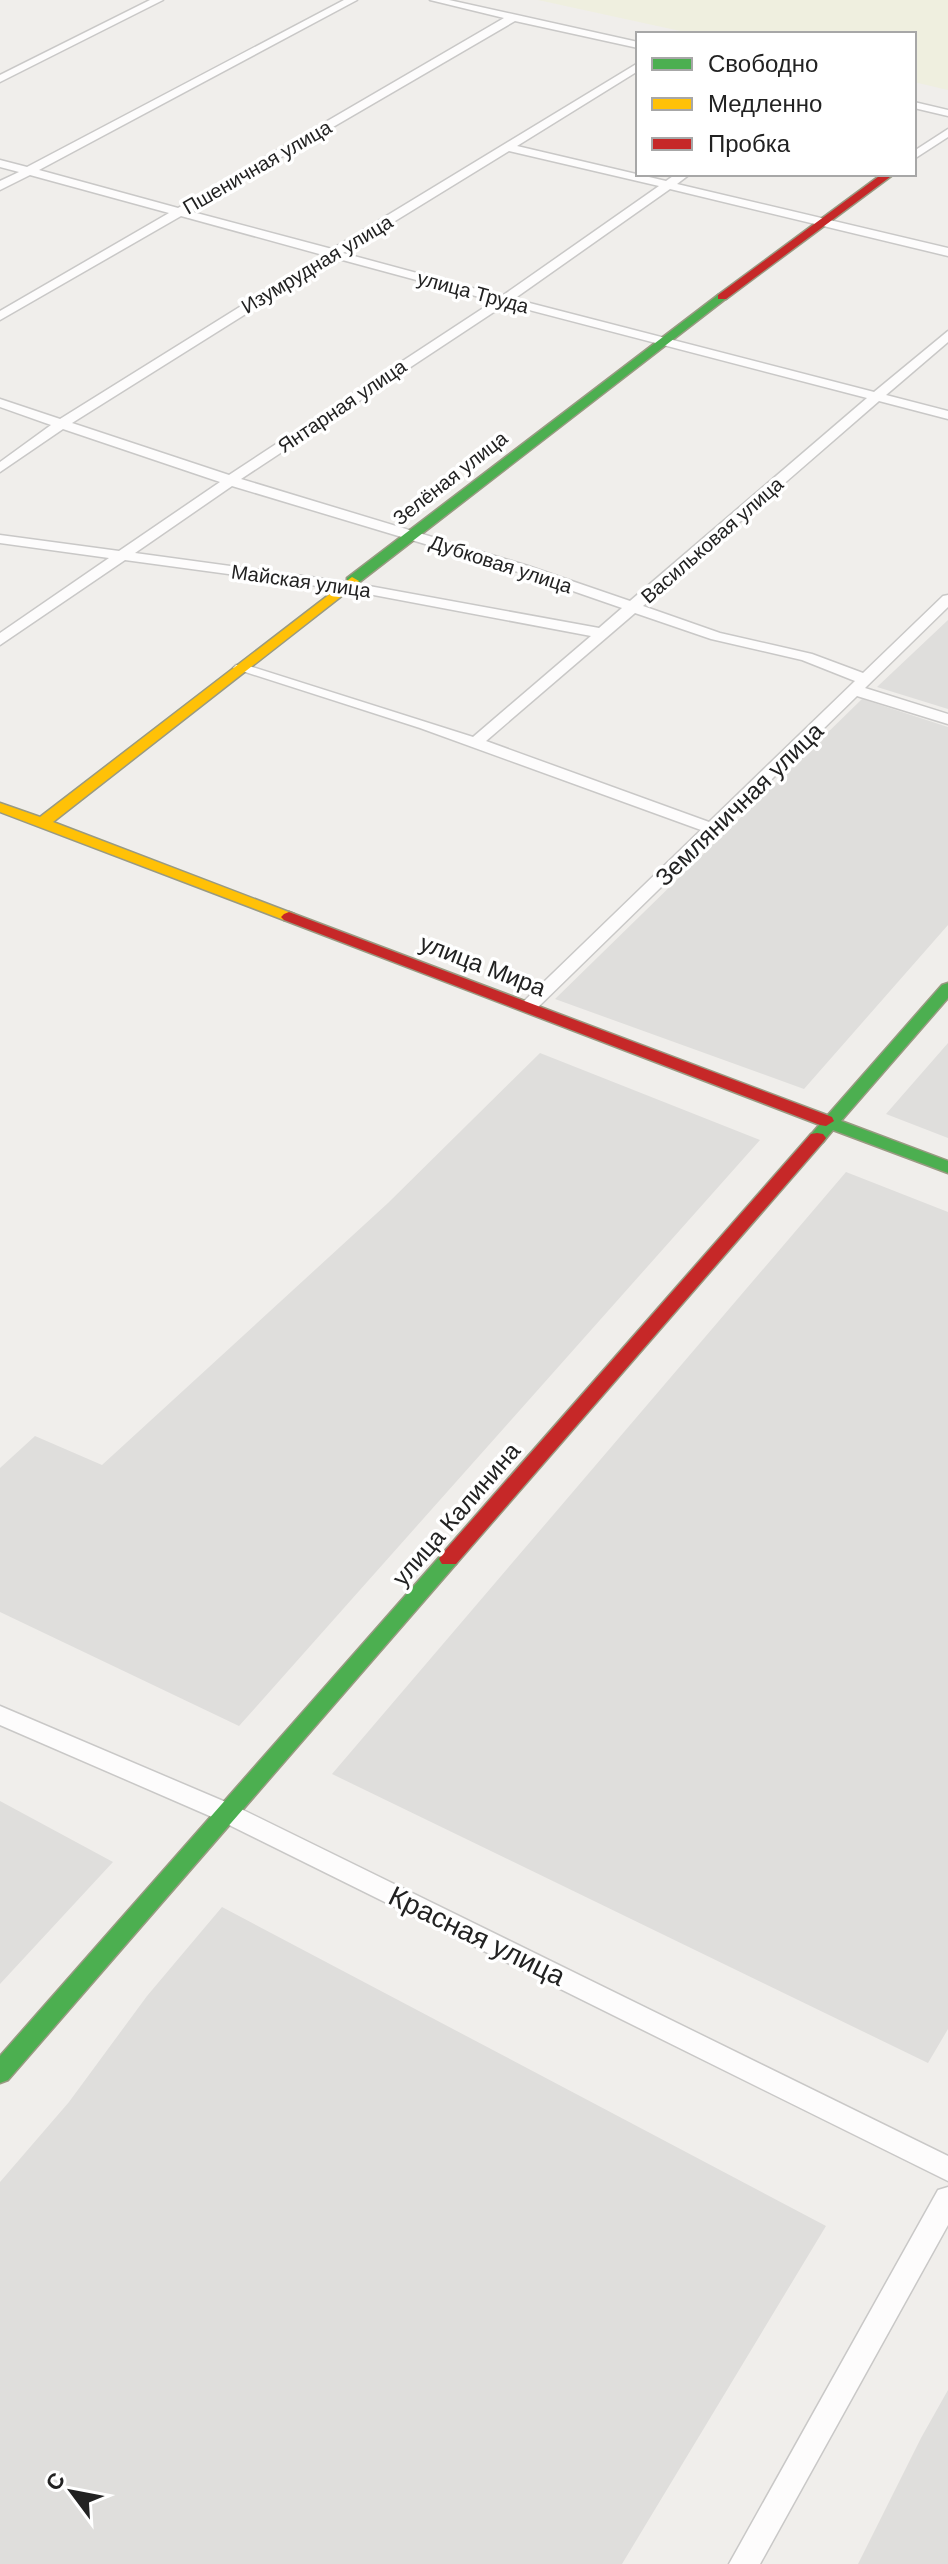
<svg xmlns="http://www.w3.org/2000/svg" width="948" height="2564" viewBox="0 0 948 2564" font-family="'DM Sans',sans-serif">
<rect width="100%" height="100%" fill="#f0eeeb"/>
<path fill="#dfdedc" d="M948 620V709L877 687Z
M862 699 948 727V925L804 1089 555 999Z
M948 1043V1138L886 1114Z
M540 1053 760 1140 239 1726 0 1612V1468L35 1436 102 1465 388 1203Z
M846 1172 948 1212V2029L928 2063 332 1774Z
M0 1801 113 1862 0 1984Z
M222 1907 826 2226 622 2564H0V2182L69 2102 147 1996Z
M948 2390V2564H858L921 2438Z"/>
<path fill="#efefdf" d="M538 0H948V90L914 82V34H694Z"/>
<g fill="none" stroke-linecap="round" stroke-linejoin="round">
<defs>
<path id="street" d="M150 0H163L0 82V75Z
M344 0H357L39 170 178 208 504 18 430 0H449L638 42V48L515 21 189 211 332 249 638 63V71L517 146 666 181 676 174H690L677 184 948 248V256L670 189 514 299 874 392 948 331V342L886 395 948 411V419L879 401 643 606 720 633 812 654 863 673 943 596 948 595V607L865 688 948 714V724L857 696 534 1011 528 1012 519 1007 522 1003 701 830 420 728 233 668 236 665H246L473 737 591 636 347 590 125 560 0 645V633L109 558 0 543V535L119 551 220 482 63 429 0 472V462L51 425 0 407V399L60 419 323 255 181 216 0 320V311L169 213 30 175 0 190V181L19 172 0 167V160L27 167ZM509 151 659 186 502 296 343 253ZM335 258 494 301 229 475 72 423ZM506 304 867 398 630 601 528 566 241 479ZM232 486 518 572 622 608 599 628 347 582 135 553ZM635 613 711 639 802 660 855 681 709 822 486 741Z
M914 102 948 110V116L914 108Z
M948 129V137L914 159V151Z
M0 1706 235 1806 948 2156V2181L219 1820 0 1725Z
M948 2187V2225L760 2564H729L938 2190Z"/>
<path id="fast" d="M718 295 728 297 357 584H347V578Z
M948 983V998L841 1121 948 1161V1173L833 1130 823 1142H811L808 1138 820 1124 818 1121 820 1117 827 1116 942 985Z
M449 1552 456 1554 459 1559 456 1564 8 2080 0 2083V2056L442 1554Z"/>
<path id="slow" d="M352 577 359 581 357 584 53 822 294 914 297 917 294 920H284L0 812V803L40 817Z"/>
<path id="jam" d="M882 174H894L726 299H718V295Z
M289 912 832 1117 834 1121 826 1126 820 1125 284 920 281 917 284 914Z
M817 1133 823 1134 826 1138 823 1142 456 1564H442L439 1559 442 1554 811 1134Z"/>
</defs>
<use href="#street" stroke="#c9c8c7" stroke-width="3"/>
<use href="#fast" stroke="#999a82" stroke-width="3"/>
<use href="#slow" stroke="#999a82" stroke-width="3"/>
<use href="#jam" stroke="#999a82" stroke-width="3"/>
<use href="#street" fill="#fdfcfc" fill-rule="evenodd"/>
<use href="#fast" fill="#4caf50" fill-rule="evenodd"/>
<use href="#slow" fill="#ffc107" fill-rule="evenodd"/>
<use href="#jam" fill="#c62828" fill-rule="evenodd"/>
</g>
<g text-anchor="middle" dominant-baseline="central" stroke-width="7" stroke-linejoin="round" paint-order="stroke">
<g font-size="20" fill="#222" stroke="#fff">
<text transform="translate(257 167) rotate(-30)">Пшеничная улица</text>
<text transform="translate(317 264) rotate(-31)">Изумрудная улица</text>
<text transform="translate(473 292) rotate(15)">улица Труда</text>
<text transform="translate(342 406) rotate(-34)">Янтарная улица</text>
<text transform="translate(450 478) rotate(-38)">Зелёная улица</text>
<text transform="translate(712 540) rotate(-41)">Васильковая улица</text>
<text transform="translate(501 564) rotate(18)">Дубковая улица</text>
<text transform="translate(301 581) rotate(8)">Майская улица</text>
</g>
<g font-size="24" fill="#222" stroke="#fff">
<text transform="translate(739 804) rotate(-44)">Земляничная улица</text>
<text transform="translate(483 965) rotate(21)">улица Мира</text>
<text transform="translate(456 1514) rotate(-49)">улица Калинина</text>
</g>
<g font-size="28" fill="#222" stroke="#fff">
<text transform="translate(477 1936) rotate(26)">Красная улица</text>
</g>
</g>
<rect x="636" y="32" width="280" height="144" fill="#ffffff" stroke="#a7a7a7" stroke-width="2"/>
<rect x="652" y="58" width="40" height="12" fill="#4caf50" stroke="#a7a7a7" stroke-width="2"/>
<text x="708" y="72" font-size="24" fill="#222222">Свободно</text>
<rect x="652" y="98" width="40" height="12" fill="#ffc107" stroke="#a7a7a7" stroke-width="2"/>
<text x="708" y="112" font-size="24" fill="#222222">Медленно</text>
<rect x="652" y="138" width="40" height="12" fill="#c62828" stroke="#a7a7a7" stroke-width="2"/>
<text x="708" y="152" font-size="24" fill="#222222">Пробка</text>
<g transform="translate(72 2492) rotate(302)" stroke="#ffffff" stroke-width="6" paint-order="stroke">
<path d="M0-6L14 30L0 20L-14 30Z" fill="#222222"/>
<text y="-12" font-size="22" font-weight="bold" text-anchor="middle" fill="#222222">С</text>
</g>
</svg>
